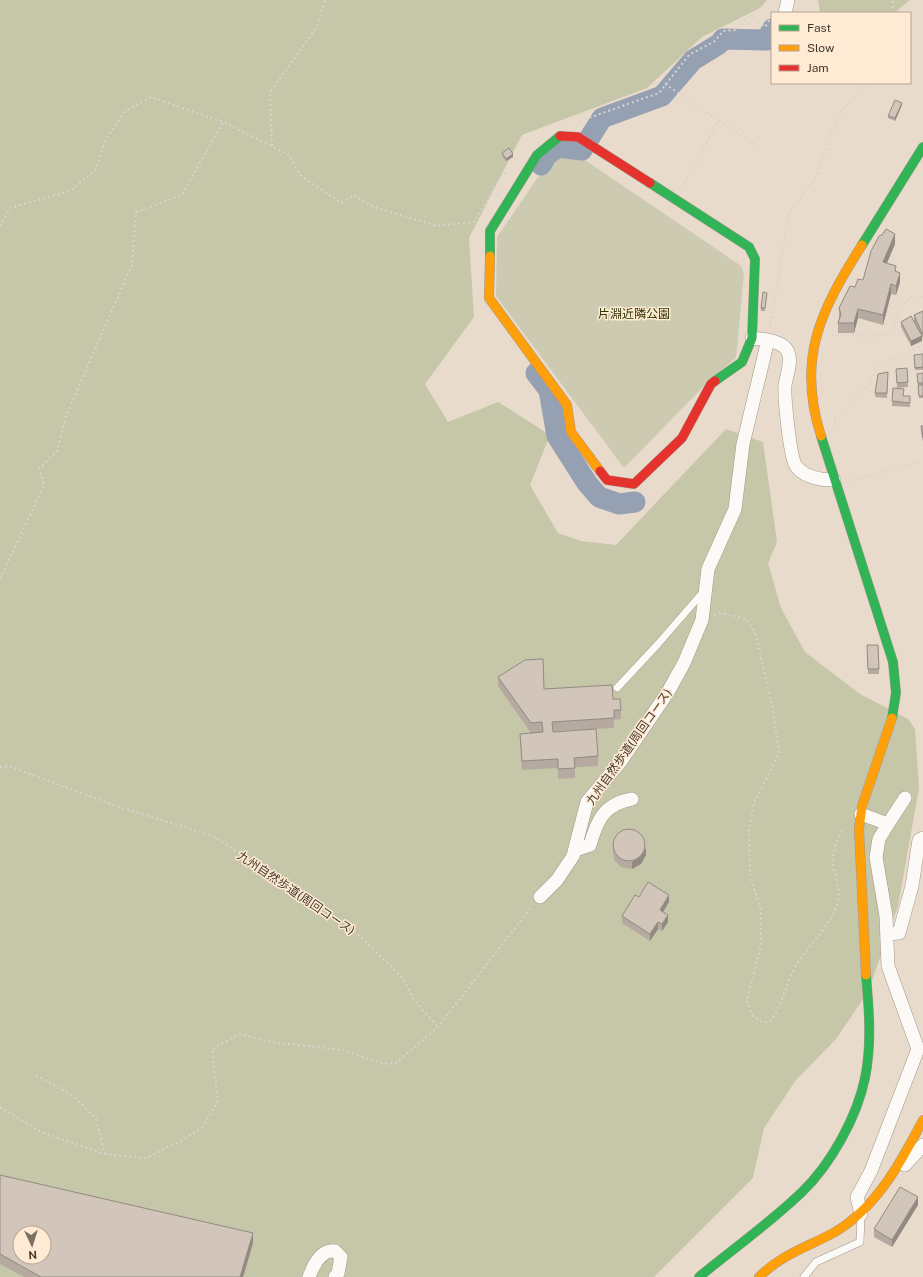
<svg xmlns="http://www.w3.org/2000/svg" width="923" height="1277" viewBox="0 0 923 1277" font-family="'Public Sans','Noto Sans JP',sans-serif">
<rect width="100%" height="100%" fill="#e9dbcc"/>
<path fill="#cccab1" d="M564 154 579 156 731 259 741 266 744 274 736 358 710 380 624 468 496 296 497 237 549 161Z"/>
<path fill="#c6c6a8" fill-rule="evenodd" d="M0 0H767L760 8 702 37 647 88 522 135 469 238 474 317 425 384 448 422 498 402 550 435 530 485 558 533 581 541 616 545 726 429 763 442 777 542 768 563 781 608 805 652 860 694 908 719 915 729 919 788 898 906 868 992 836 1039 796 1080 764 1128 753 1178 654 1277H0ZM20 1233H44V1257H20Z
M818 0H910L894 13H820Z"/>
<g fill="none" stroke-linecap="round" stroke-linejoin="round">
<path stroke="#96a0b3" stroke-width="21" d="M541 165 547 155 558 147 582 150 602 118 662 96 693 60 719 44 723 39 767 40 772 29
M536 373 549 390 557 436 587 483 599 497 619 504 635 502"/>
<defs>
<path id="lane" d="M617 688 658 644 704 591
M804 1277 816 1262 860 1242 861 1216"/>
<path id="street" d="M785 13 788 0
M768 340C775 342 785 344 788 352 792 362 787 374 785 385 784 397 790 458 796 466 805 478 820 480 834 480
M861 814 888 824 879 839 876 857 886 916 888 966 918 1049 871 1171 857 1197 861 1214
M888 824 905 798
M575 850 590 845C597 820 604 804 632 799
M540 897 557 880 573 856 587 802 621 761 668 692 684 663 702 620 708 569 735 509 743 444 768 340 752 338
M887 934 899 933 912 886 919 840 923 838
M905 1165 923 1145
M309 1277C313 1266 321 1249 335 1251L341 1257 338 1273 335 1277"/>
<path id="fast" d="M650 183 749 247 755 259 752 338 742 362 715 381
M862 245 923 147
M490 256V231L537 155 560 136
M821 436 893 662 896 693 892 718
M699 1277C733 1249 771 1222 802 1192 831 1164 857 1117 865 1078 872 1044 869 1009 866 975"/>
<path id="slow" d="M490 256 489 298 567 405 571 432 600 471
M821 436C796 358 821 310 862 245
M866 975 859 829 862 806 892 718
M759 1277C782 1254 808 1247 835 1232 877 1207 901 1162 923 1120"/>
<path id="jam" d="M560 136 578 137 650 183
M600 471 607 480 634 484 682 438 711 384 715 381"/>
</defs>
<use href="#lane" stroke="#a2978c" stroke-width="8"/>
<use href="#street" stroke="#a2978c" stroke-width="14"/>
<use href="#fast" stroke="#a2978c" stroke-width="10"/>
<use href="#slow" stroke="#a2978c" stroke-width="10"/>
<use href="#jam" stroke="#a2978c" stroke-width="10"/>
<path stroke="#d8d4cf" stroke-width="2" stroke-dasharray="2 3" stroke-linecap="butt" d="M893 13V0
M665 84 760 148
M580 121 659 93 689 55 715 41 723 31 737 30 750 14 765 27 772 16
M272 146 270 92 317 27 325 0
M682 187 719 120
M0 226 10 208 70 191 96 169 105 141 125 111 151 97 223 122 289 155 300 175 341 203 354 195 374 207 437 226 474 222 504 172 508 175
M770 328 789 213 817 175 837 117 867 83
M832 335 881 336 891 332C895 318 903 292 923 297
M835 429V418L846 414 856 395 867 387 878 366 923 345
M851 480 923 461
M0 579 44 485 39 469 57 451 66 416 132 265 136 212 182 195 223 122
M714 615 722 613 746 619 755 632 773 710 779 753 754 803 749 830 750 875 761 910V945L747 1000 752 1015 762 1022H769C782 1008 784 990 792 973 804 948 828 931 837 905 842 891 834 876 833 862 832 853 838 836 844 828
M0 767 9 766 113 805 213 836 349 926 403 978 414 1000 438 1027
M36 1075 75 1097 96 1119 105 1154
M0 1107 41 1132 105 1154 146 1158 183 1140 202 1127 218 1102 212 1049 239 1034 271 1042 344 1050 383 1064 396 1063 438 1027 533 905"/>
<use href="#lane" stroke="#fcfaf7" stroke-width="7"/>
<use href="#street" stroke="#fcfaf7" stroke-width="13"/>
<use href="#fast" stroke="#30b455" stroke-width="9"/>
<use href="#slow" stroke="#ff9f0a" stroke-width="9"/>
<use href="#jam" stroke="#e5322d" stroke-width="9"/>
</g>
<path fill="#b5a9a0" d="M902 105 895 121 888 118V116Z
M502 153 513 157 506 161 502 156Z
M895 244 887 263 896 271 900 282 896 295 891 294 883 325 858 318 854 333H838V323L839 319V308L855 287 863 280Z
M767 295 765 311H761V308Z
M923 311V337L922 338V337V341L911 346 901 327V322L914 320V315Z
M914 355 923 359V370H915Z
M896 369 908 382V387L897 388Z
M923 373V398H919L917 374Z
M888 377 887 398 875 397V393Z
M904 396 910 401V407L892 406V401Z
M921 426H923V442L921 431Z
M867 645H878L879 674H868Z
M498 677 544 689 613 699 621 710V719L614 720V728L552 731 553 732 598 756V766L575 767V778L558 779V768L522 770 520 734 542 732 531 733 498 686Z
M613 842 646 855 641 864 632 869 621 867 614 860 613 849Z
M669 902 663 912 668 922 662 931 658 929 650 941 622 923V916Z
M0 1175 253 1243 243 1277H24L0 1264Z
M918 1205 892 1247 874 1237V1229Z"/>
<path fill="#938a82" d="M902 103V105L895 121V118Z
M513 154V157L506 161V159Z
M895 234V244L883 272V262Z
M900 273V282L896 295V286Z
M891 284V294L883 325V315Z
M858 309V318L854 333V323Z
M922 336V341L911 346V341Z
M646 848V855L641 864 632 869V862Z
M669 895V902L660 917V910Z
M668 915V922L662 931V924Z
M658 922V929L650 941V934Z
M918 1197V1205L892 1247V1240Z
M253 1233V1243L243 1277H240Z"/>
<path fill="#d2c5ba" stroke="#938a82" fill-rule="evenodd" d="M895 100 902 103 895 118 888 116Z
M509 148 513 154 506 159 502 153Z
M886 229 895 234 883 262 896 266 895 271 900 273 896 286 891 284 883 315 858 309 854 323H838L841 314 839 308 850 286 855 287 858 279 863 280 871 251 879 236 882 235Z
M763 292 767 293 765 308H761Z
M923 311V333H922L914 315Z
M911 316 922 336 911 341 901 322Z
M923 354V367L915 368 914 355Z
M907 368 908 382 897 383 896 369Z
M888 372 887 393H875L878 374Z
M923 373V383H918L917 374Z
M918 385H923V396H919Z
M893 388 904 389 903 396H910V403L892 401Z
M921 426H923V438Z
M867 645H878L879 669H868Z
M543 659 544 689 612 685 613 699H620L621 710H614V718L552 722 553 732 596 729 598 756 574 758 575 768 558 769V759L522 761 520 734 543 732 542 722 531 723 498 677 525 660Z
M613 845a16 16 0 1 1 32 0a16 16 0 1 1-32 0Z
M648 882 669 895 660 910 668 915 662 924 658 922 650 934 622 916 635 895 639 897Z
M0 1175 253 1233 240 1277H41L0 1254ZM20 1233H44V1257H20Z
M900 1187 918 1197 892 1240 874 1229Z"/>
<g text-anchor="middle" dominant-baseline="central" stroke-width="3" stroke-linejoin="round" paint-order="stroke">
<g font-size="12" fill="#2e3604" stroke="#ffead3">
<text x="634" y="314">片淵近隣公園</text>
</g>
<g font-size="12" fill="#42382d" stroke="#ffead3">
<text transform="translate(629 747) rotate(-55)">九州自然歩道(周回コース)</text>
<text transform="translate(296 893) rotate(34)">九州自然歩道(周回コース)</text>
</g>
</g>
<rect x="771" y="12" width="140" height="72" fill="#ffead3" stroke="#b3a391"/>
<rect x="779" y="25" width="20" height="6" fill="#30b455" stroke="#b3a391"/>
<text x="807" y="32" font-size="12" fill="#42382d">Fast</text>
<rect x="779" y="45" width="20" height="6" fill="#ff9f0a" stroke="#b3a391"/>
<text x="807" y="52" font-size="12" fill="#42382d">Slow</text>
<rect x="779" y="65" width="20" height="6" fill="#e5322d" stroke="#b3a391"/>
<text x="807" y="72" font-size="12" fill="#42382d">Jam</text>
<g transform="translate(32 1245) rotate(176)"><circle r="19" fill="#ffead3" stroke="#b3a391"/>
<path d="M0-3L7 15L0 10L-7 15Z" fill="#7c7165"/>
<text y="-6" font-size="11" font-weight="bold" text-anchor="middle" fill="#42382d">N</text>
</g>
</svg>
